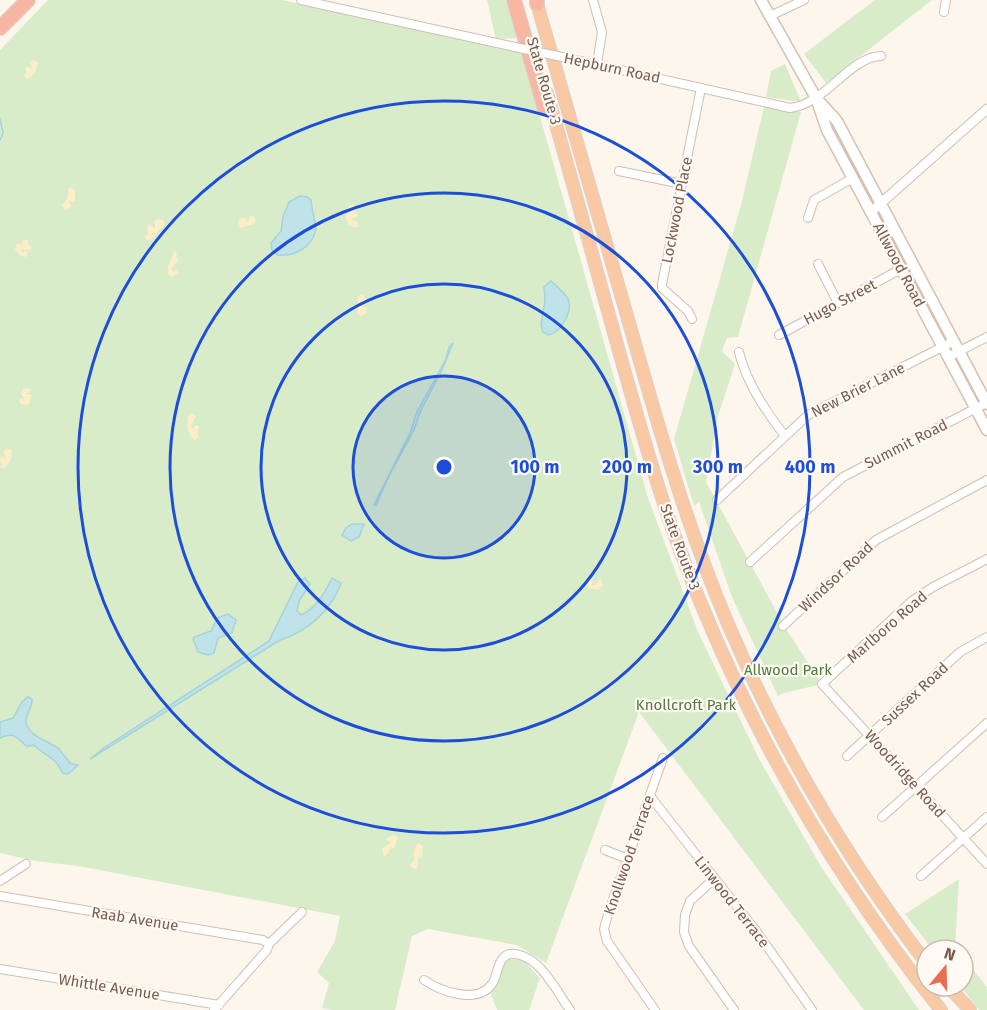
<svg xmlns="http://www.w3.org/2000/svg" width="987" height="1010" viewBox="0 0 987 1010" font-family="'Fira Sans',sans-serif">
<rect width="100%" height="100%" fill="#fdf6ec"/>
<path fill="#d8ecc9" d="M48 0H282L522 53 648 498 698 632 759 759 820 865 919 1010H864L639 712 546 963 517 945 428 929 412 936 395 1010H334L322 1008 329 983 317 972 335 941 340 916 78 866 35 861 0 853V50Z
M487 0H505L519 38 496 39Z
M875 0H932L826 83 804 54Z
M785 64 801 102 766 97 771 71Z
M764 107 801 112 738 337 727 338 722 351 735 364 718 416 706 482 786 629 822 684 784 693 778 696 732 597 699 502 694 506 674 439 741 205Z
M959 879 955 947 957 950H933L905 914Z
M963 957 987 987V1010H979L960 986H963Z
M507 959 523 960 540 978 529 1010H497L491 994Z"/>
<path fill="#fcefc7" d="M34 60 38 63C38 68 32 79 26 79L24 75 27 73 25 69 27 66 32 69 30 62Z
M71 187 75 190V202L69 201 71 206 66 210 61 205C67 203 69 195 68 189Z
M353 204 357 207 355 212 358 213 357 217 351 218 353 221 358 222V226L355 228 348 225 346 216 349 212 348 206Z
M253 216 256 220 254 224 240 228 238 221 241 218H245L248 222 250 217Z
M158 219 163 220 165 224 150 240 147 241 144 236 149 234 147 230 148 225 150 224 155 229V221Z
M23 240H28V244L32 247 31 250 21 249 22 253 25 251 28 253 26 257 21 256 15 250 16 245 19 243 21 246Z
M174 251 177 253 176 257 179 260 171 269 173 272 176 269 178 273 171 277 168 274V268Z
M362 294 366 299 361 306 367 308 365 314 361 316 358 314V296Z
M24 388 31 389 29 392 25 394 32 395 28 405 21 404 19 401 20 398 25 400 21 394Z
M191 413 196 416 191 425 192 429 196 425 199 426 197 434 199 436 195 440C187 435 187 424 188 416Z
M7 448 12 450 11 459 4 469 1 467 2 464 0 462V458L3 456 6 459 4 451Z
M590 578 593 580 592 585H596L597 581 601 579 603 586 597 590 588 588 586 580Z
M393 835 398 837 394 848 389 849V852L384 857 382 849 391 842 387 841V838Z
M418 843 423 846 422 859 418 857V867L414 869 410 865 415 859C412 856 415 846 418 843Z"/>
<path fill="#bfe3e8" stroke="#a5d3da" stroke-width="1.5" d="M300 196 307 197 311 200C311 205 316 227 316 229 313 247 294 257 278 255L272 250 271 243 281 231 283 217 289 202Z
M551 281C554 283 567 296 568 299 573 311 561 333 548 335L543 332 541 325 545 300 544 287Z
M453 343 442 370 421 410 414 430 390 474 376 505H374L410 433 417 412 446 359 449 347Z
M352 524H364L359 537 351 541 342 535 346 528Z
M305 578 310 584 299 601 297 611 301 615C316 609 325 592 332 578L341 583C332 610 307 632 280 640L90 759 105 747 269 641 298 582Z
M228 614 236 620 232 633 218 638 214 653 208 655 198 652 193 639 194 637 211 631 217 618Z
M28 697 32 699C33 708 25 714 26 722 28 737 50 741 59 749 63 754 67 759 71 764L78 765 68 774 63 773 56 762 33 745 27 747C18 738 13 731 0 738V722L13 718 22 702Z"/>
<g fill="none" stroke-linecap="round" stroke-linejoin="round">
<path stroke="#a5d3da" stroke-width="1.5" d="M0 119 3 133 0 140"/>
<defs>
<path id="minor" d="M301 0 515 47
M593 0 602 32 597 64
M944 12 946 0
M770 16 804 0
M567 58 790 108C826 104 849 57 881 56
M619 171 682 184
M808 218 814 200 853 178
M818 264 838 303
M692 319 688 311 662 288V284L701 88
M779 335 901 269
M739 352C746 381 766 412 785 436
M948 357 987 337
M717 500 808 415 954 341
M987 559 933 587 912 601 822 684 987 864
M750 562 843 477 986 403
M783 626 876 540 987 480
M847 756 960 652 987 637
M650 796 757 932 812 1010
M882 817 987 723
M605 850 628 859
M921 876 987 817
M714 879 690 901 685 915 684 932 689 946 734 1010
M0 881 26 864
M0 896 263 940 269 944
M0 969 219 1005
M424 980C440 991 477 1005 492 984 497 977 497 965 503 958 513 947 533 960 540 968 552 980 560 996 570 1010
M214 1010 267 950 269 944 302 912
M655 1010 607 941 604 929 609 911 663 758"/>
<path id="tertiary" d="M871 212 987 109"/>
<path id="secondary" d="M761 0 816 98 827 130 987 430
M820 102 837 121 987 404"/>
<path id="trunk" d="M536 0C567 106 597 213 628 319 657 422 686 525 728 624 780 746 847 859 927 964
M547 93C573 183 597 272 622 362 640 425 657 488 680 550 742 717 830 871 941 1010
M948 986 970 1010"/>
<path id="motorway" d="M514 0 545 109
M537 0V4
M0 28 28 0"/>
</defs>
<use href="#minor" stroke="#d1beb0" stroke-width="10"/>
<use href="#tertiary" stroke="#d1beb0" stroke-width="11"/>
<use href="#secondary" stroke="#d6c0b0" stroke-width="13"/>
<use href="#trunk" stroke="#dad1cd" stroke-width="14"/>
<use href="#motorway" stroke="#dad1cd" stroke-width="16"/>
<use href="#minor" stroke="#fff" stroke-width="8"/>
<use href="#tertiary" stroke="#fff" stroke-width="9"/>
<use href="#secondary" stroke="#fff" stroke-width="10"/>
<use href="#trunk" stroke="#f9c8a4" stroke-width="12"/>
<use href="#motorway" stroke="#f7b7a3" stroke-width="14"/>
<defs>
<path id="minor-bridge" d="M515 47 567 58"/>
</defs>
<use href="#minor-bridge" stroke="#d1beb0" stroke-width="10" stroke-linecap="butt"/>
<use href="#minor-bridge" stroke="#fff" stroke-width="8"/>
</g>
<circle cx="444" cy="467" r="91" fill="#1d4ed8" fill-opacity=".12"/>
<g fill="none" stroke="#1d4ed8" stroke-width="3">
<circle cx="444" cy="467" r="91"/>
<circle cx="444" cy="467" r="183"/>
<circle cx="444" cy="467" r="274"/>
<circle cx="444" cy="467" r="366"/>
</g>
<g text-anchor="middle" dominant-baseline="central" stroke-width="4.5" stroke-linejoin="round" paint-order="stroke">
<g font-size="15" fill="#7a5c4d" stroke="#fffaf3">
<text transform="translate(612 68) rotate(12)">Hepburn Road</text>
<text transform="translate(544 81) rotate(74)">State Route 3</text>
<text transform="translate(677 210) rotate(-79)">Lockwood Place</text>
<text transform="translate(899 265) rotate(62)">Allwood Road</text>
<text transform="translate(840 302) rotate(-28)">Hugo Street</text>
<text transform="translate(858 390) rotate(-27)">New Brier Lane</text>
<text transform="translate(906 444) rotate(-27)">Summit Road</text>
<text transform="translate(680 547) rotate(70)">State Route 3</text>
<text transform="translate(836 577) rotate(-43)">Windsor Road</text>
<text transform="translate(887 627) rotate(-41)">Marlboro Road</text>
<text transform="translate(915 694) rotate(-43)">Sussex Road</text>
<text transform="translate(905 774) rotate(48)">Woodridge Road</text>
<text transform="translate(629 855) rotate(-71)">Knollwood Terrace</text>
<text transform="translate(732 902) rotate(52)">Linwood Terrace</text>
<text transform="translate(135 919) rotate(9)">Raab Avenue</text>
<text transform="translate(109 987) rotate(9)">Whittle Avenue</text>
</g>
<g font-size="15" fill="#537a41" stroke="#fffaf3">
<text x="788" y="670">Allwood Park</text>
<text x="686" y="705">Knollcroft Park</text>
</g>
</g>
<circle cx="444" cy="467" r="9" fill="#1d4ed8" stroke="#fffaf3" stroke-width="3"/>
<g font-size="18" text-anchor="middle" font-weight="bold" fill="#1d4ed8" stroke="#fffaf3" stroke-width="4.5" stroke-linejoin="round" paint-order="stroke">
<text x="535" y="473">100 m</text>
<text x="627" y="473">200 m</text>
<text x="718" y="473">300 m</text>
<text x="810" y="473">400 m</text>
</g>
<g transform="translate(945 968) rotate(19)"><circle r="28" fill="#fffaf3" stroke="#cabbb1" stroke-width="1.5"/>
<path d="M0-4.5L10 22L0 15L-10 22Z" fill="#e76f51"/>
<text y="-9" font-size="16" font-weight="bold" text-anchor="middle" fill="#7a5c4d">N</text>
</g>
</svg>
